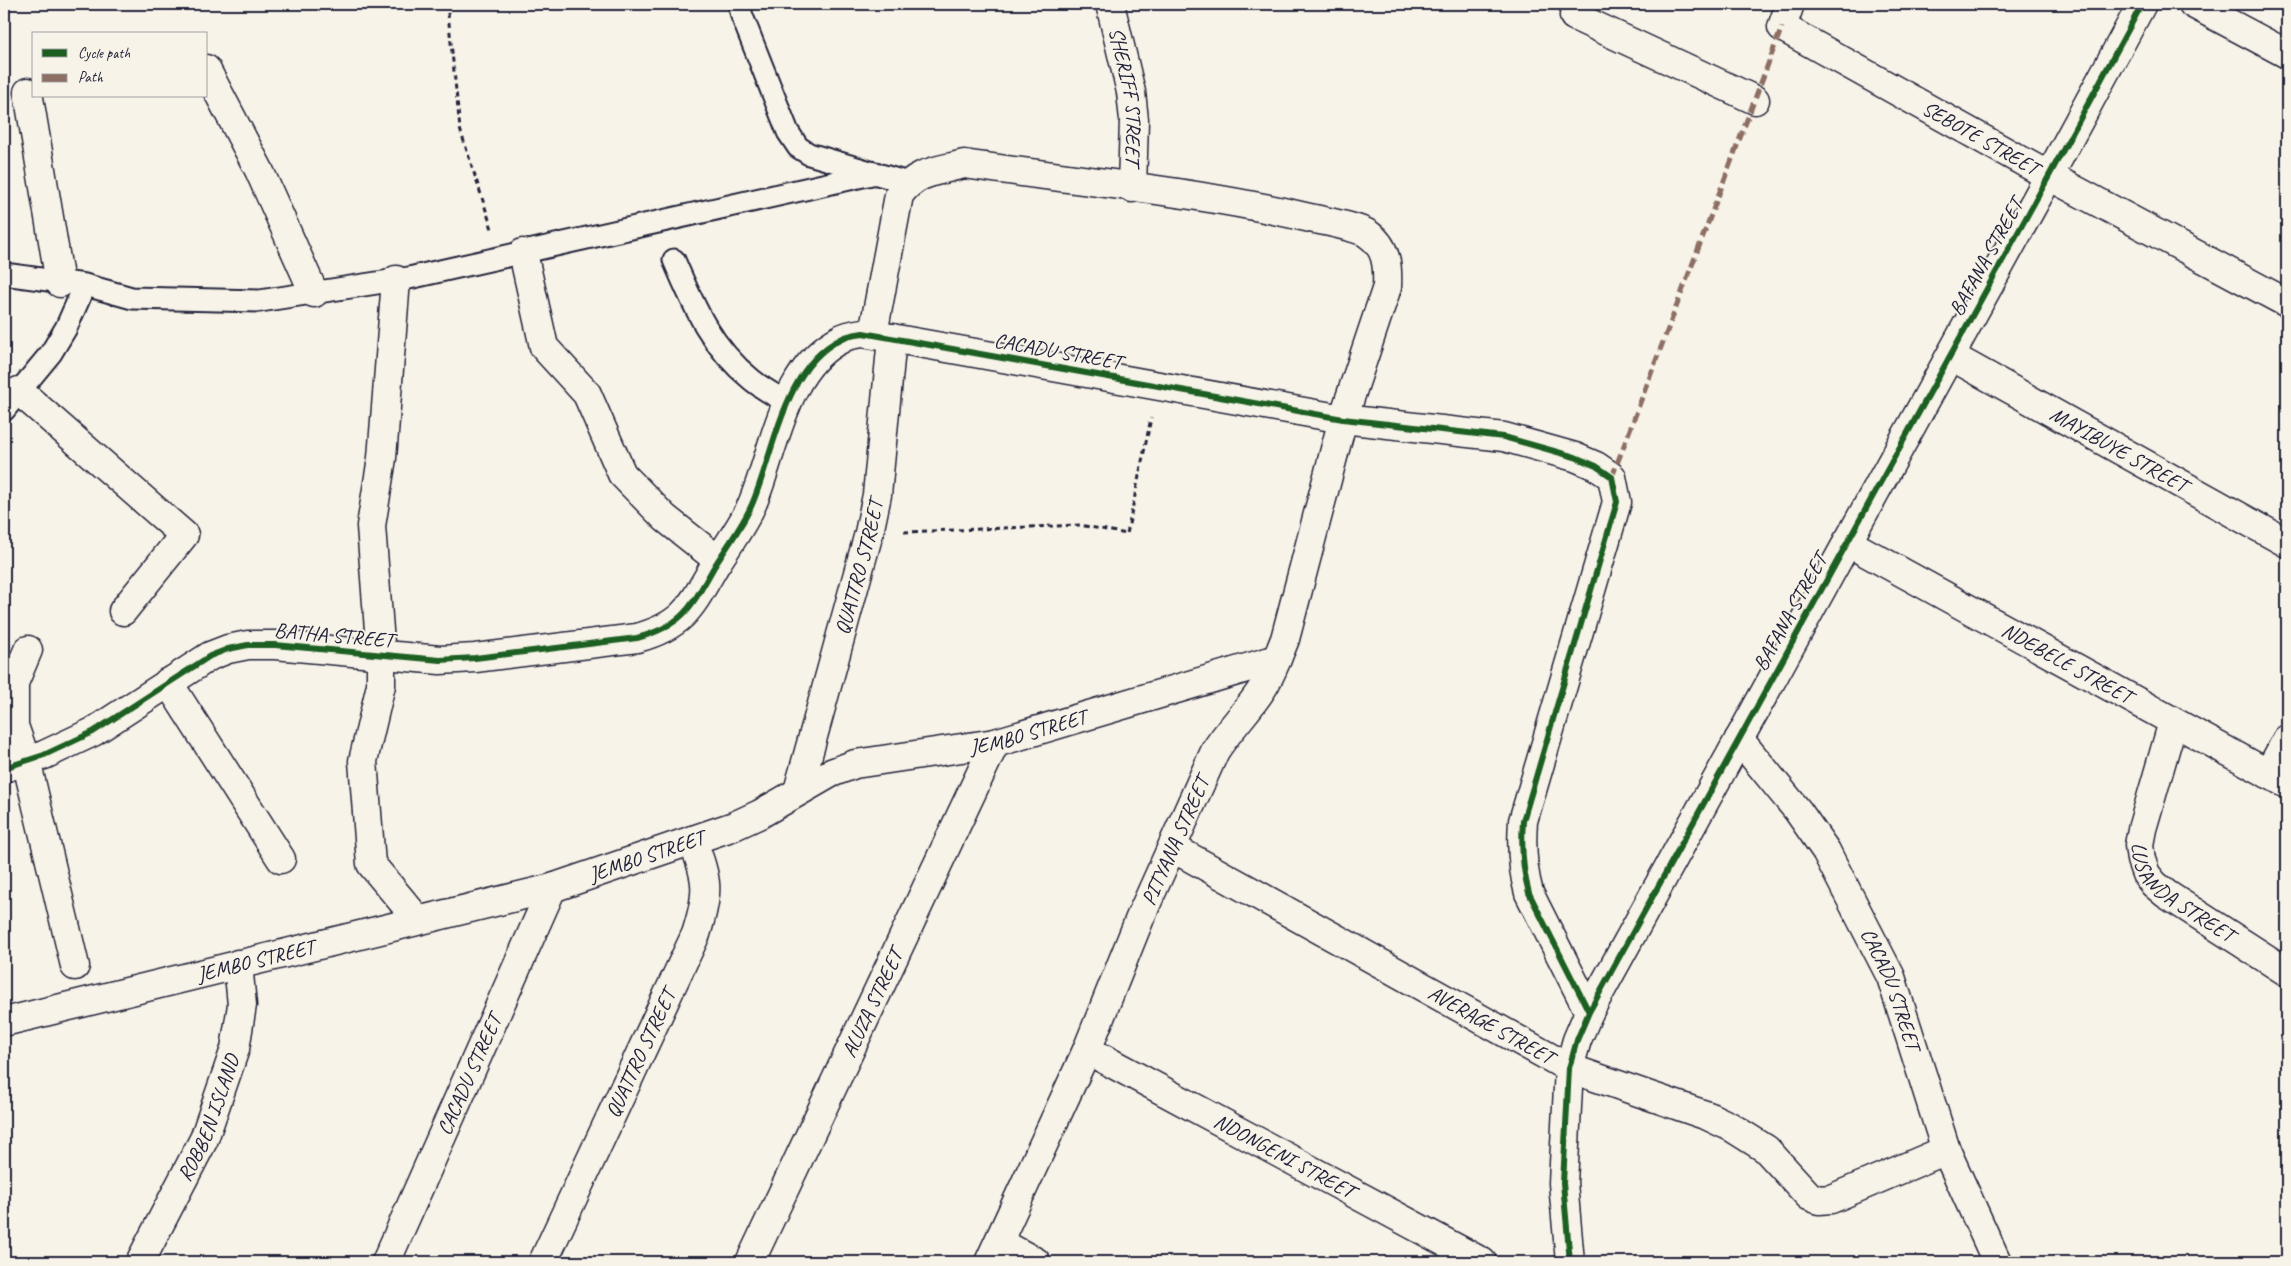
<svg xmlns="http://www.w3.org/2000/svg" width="2291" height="1266" viewBox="0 0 2291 1266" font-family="Caveat,sans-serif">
<rect width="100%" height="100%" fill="#f7f3e8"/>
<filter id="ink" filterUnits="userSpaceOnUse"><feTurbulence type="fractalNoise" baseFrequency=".02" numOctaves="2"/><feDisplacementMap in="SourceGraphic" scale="10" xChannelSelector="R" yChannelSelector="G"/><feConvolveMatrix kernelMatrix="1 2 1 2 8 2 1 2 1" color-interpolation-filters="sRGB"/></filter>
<g filter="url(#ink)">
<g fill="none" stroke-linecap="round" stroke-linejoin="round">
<defs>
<path id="lane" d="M739 4 742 16 788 132 798 147 809 154 908 183
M674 260C694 307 711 347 752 380 763 389 776 396 788 403
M4 274 85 285 132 298 260 301 409 278 876 173
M4 410 51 353 66 328 85 285"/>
<g id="street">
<path id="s1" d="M1110 4 1131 92 1134 120 1132 188"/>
<path d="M1577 4 1574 16 1755 100"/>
<path id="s2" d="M1790 4 1782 27 2049 176 2287 303"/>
<path d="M2193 4 2287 54"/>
<path d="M206 69 259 170 314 293"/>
<path d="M28 92 60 283"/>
<path d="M523 253 544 347 587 394 622 474 665 518 718 560"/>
<path d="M396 280 382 458 371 526 381 656V685L363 761 371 864 418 920"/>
<path d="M873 334 899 195C916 171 938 171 964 164 1079 181 1197 191 1310 218 1323 221 1358 227 1368 234 1387 247 1388 266 1387 287L1343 419 1285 639C1278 656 1272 674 1262 689 1248 711 1229 729 1215 751L1140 918 1087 1050 989 1262"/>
<path id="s3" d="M1951 356 2287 543"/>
<path d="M19 391 184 535 123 611"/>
<path id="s4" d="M1847 542 2287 784"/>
<path d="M28 650 14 683V726L26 760 75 966"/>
<path d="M168 682 281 859"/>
<path id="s5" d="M2173 722 2142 829 2139 845 2141 860 2146 874 2154 884 2166 894 2287 972"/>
<path id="s6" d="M1739 739 1798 811 1826 851 1891 977 1946 1150 1997 1262"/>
<path d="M4 768 44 755 93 732 210 656 228 649 248 645H275L440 660 475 658 637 638C684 625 691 607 714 567 727 546 744 524 753 502 775 449 784 367 841 339 847 335 856 334 863 333L1343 419 1504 437 1575 457 1596 466 1612 477 1617 502 1523 821C1521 847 1522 868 1529 893L1589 1012"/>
<path d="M2268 774 2287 739"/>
<path id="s7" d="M798 791 869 533 877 495 892 338"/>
<path id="s8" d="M1173 848 1569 1068 1708 1116 1731 1127 1766 1149 1809 1196 1819 1200 1831 1199 1946 1150"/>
<path id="s9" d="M4 1022 552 888 734 826 760 814 831 773 855 764 995 743 1277 659"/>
<path id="s10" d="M1087 1050 1482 1262"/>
<path d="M999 1242 1036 1262"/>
<path id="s11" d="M140 1262 204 1139 235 1049 242 1005 238 964"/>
<path id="s12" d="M386 1262 552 888"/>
<path id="s13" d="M543 1262 696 934C709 893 709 880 692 840"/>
<path id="s14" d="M750 1262 995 743"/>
<path d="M1570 1262 1563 1183 1569 1068 1577 1040 1589 1012 2049 176 2142 4"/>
</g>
</defs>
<use href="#lane" stroke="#22223b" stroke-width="25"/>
<use href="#street" stroke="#22223b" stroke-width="31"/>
<path stroke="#22223b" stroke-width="3" stroke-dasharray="5 4" stroke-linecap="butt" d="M447 4 460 129 492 229
M904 532 1080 525 1127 534 1151 418"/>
<use href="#lane" stroke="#f7f3e8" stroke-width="21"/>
<use href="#street" stroke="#f7f3e8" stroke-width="28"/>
<path stroke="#8d6e63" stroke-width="5" stroke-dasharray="10 5" stroke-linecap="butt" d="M1612 477 1782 27"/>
<defs>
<path id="cycleway" d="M4 768 44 755 93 732 210 656 228 649 248 645H275L440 660 475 658 637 638C684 625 691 607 714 567 727 546 744 524 753 502 775 449 784 367 841 339 847 335 856 334 863 333L1343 419 1504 437 1575 457 1596 466 1612 477 1617 502 1523 821C1521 847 1522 868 1529 893L1589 1012
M1570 1262 1563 1183 1569 1068 1577 1040 1589 1012 2049 176 2142 4"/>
</defs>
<use href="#cycleway" stroke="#f7f3e8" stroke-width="9"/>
<use href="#cycleway" stroke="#1b5e20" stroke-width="6"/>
</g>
</g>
<g text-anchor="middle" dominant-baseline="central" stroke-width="4" stroke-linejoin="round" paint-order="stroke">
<g font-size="21" fill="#22223b" stroke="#f7f3e8">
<text stroke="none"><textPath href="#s1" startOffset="94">SHERIFF STREET</textPath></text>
<text stroke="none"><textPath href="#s2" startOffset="252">SEBOTE STREET</textPath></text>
<text transform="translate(1986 257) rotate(-61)">BAFANA STREET</text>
<text transform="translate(1058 351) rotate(10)">CACADU STREET</text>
<text stroke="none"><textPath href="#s3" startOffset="192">MAYIBUYE STREET</textPath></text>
<text stroke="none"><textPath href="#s7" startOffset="232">QUATTRO STREET</textPath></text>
<text transform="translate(1790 612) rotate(-61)">BAFANA STREET</text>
<text transform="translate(334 635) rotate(5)">BATHA STREET</text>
<text stroke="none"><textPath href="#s4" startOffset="251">NDEBELE STREET</textPath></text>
<text stroke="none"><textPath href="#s9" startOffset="1069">JEMBO STREET</textPath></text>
<text transform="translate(1175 841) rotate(-66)">PITYANA STREET</text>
<text stroke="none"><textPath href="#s9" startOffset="664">JEMBO STREET</textPath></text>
<text stroke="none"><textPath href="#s5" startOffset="195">LUSANDA STREET</textPath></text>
<text stroke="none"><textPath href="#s9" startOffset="259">JEMBO STREET</textPath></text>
<text stroke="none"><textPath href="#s6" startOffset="295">CACADU STREET</textPath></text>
<text stroke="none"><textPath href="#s14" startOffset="286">ALUZA STREET</textPath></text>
<text stroke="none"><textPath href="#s8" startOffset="364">AVERAGE STREET</textPath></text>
<text stroke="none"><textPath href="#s13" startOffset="230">QUATTRO STREET</textPath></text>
<text stroke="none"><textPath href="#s12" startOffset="205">CACADU STREET</textPath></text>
<text stroke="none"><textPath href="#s11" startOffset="160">ROBBEN ISLAND</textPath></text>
<text stroke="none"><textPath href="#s10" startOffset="224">NDONGENI STREET</textPath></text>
</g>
</g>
<rect width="2291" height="1266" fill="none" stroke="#f7f3e8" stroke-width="20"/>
<rect x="10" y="10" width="2271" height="1246" fill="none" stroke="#22223b" stroke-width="2" filter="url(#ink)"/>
<rect x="32" y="32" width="175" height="65" fill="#f7f3e8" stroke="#a29fa3"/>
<rect x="42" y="49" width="25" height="8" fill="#1b5e20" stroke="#a29fa3"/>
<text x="78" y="58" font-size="15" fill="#22223b">Cycle path</text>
<rect x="42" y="74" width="25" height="8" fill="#8d6e63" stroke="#a29fa3"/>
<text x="78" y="82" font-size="15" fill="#22223b">Path</text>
</svg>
